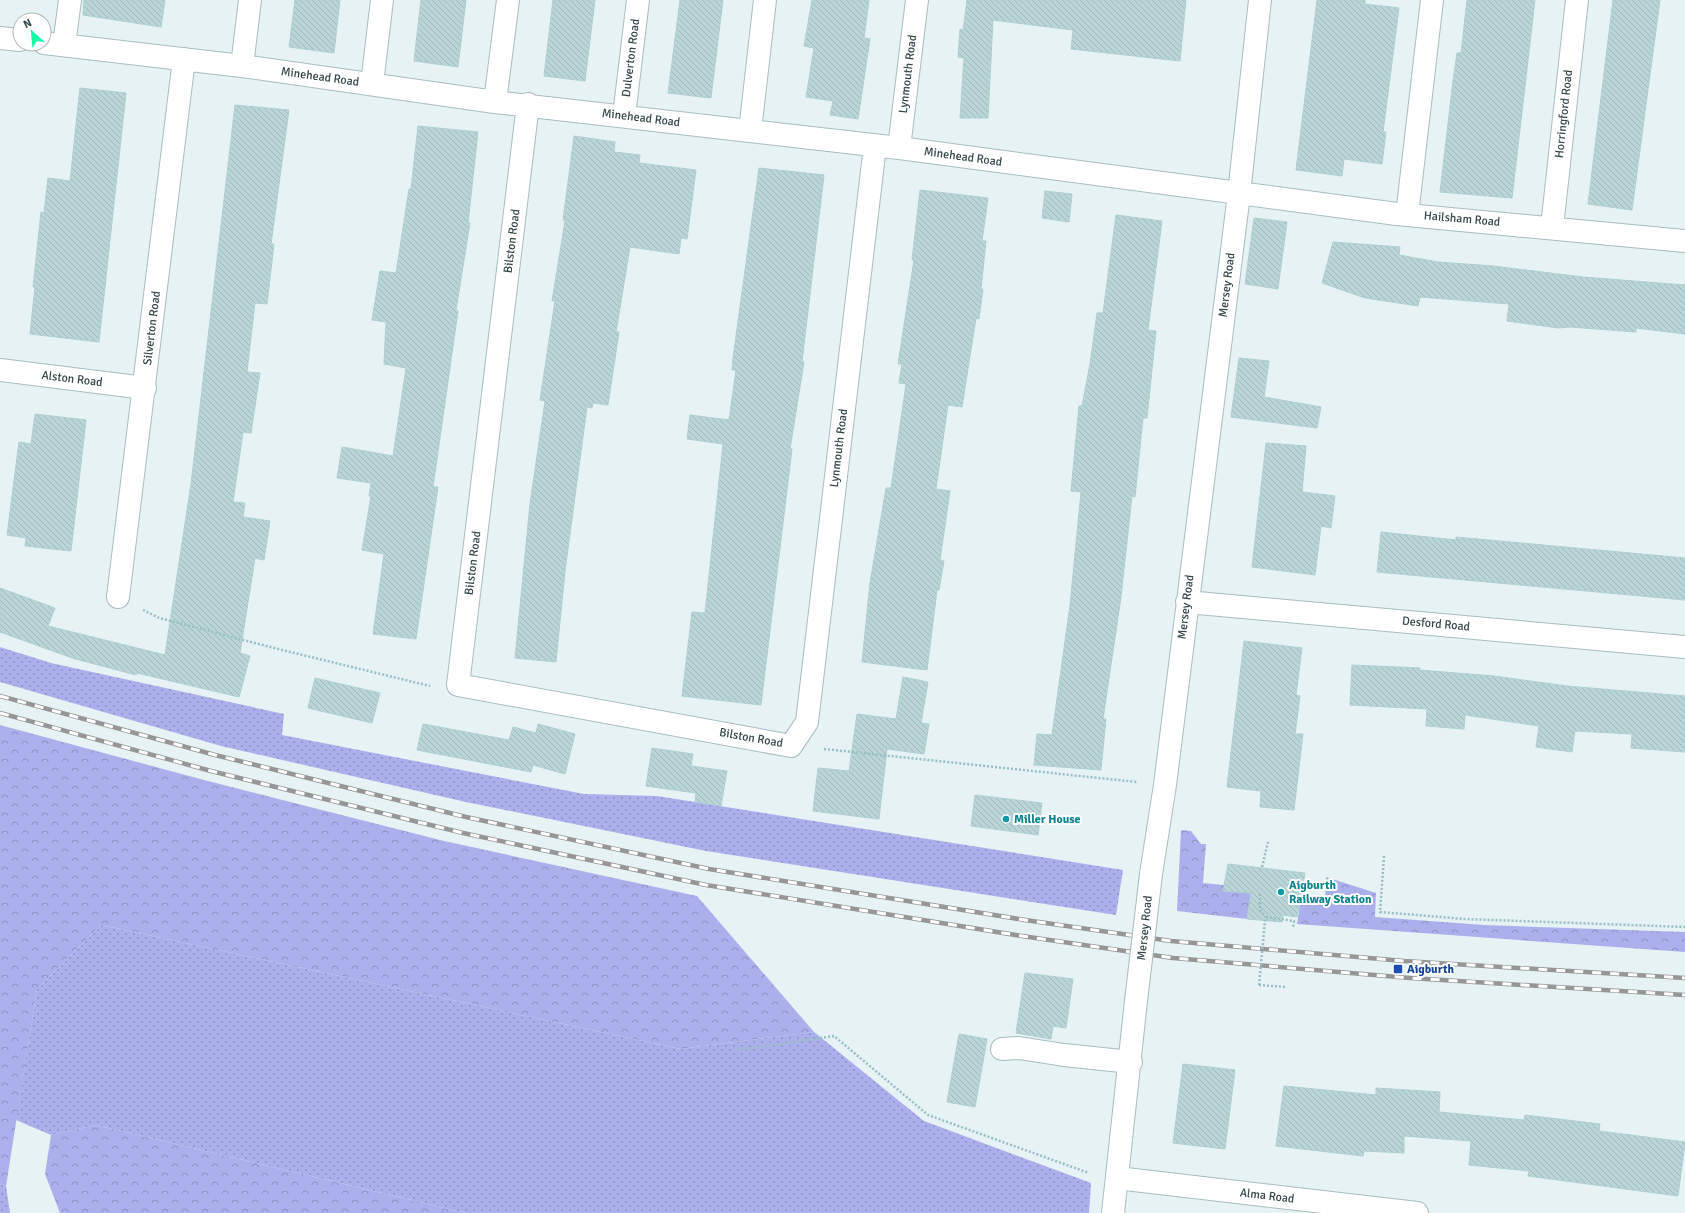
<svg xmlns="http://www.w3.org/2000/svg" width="1685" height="1213" viewBox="0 0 1685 1213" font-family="Signika,sans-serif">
<defs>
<pattern id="grass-dots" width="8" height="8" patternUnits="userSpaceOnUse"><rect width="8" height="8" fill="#abb0ec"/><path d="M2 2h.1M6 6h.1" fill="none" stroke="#8c91c1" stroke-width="1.8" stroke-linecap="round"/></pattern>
<pattern id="forest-crowns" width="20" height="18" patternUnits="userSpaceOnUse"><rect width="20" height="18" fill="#abb0ec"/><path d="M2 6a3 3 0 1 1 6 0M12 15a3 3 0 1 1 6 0" fill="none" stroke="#8c91c1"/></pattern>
<pattern id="building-back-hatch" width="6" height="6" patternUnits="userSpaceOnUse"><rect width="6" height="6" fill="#bad5d7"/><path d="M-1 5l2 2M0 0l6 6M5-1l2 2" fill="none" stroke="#a0b8ba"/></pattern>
</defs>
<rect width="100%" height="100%" fill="#e6f2f4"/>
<path fill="url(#grass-dots)" d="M0 647 51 663 284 714 282 735 584 794 657 796 1123 870 1116 915 706 851 466 802 221 746 0 682Z
M101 925 680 1049 814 1032 924 1121 1091 1183 1089 1213H466L96 1125 51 1135 16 1120 37 989Z
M0 1184 6 1186 10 1213H0Z"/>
<path fill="url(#forest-crowns)" d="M0 725 204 780 444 841 697 896 814 1032 680 1049 101 925 37 989 6 1186 0 1184Z
M1181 830 1191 831 1201 844H1206L1203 883 1224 885V891L1251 893 1247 919 1177 911Z
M1326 877 1376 893 1375 917 1484 925 1685 932V952L1297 924 1301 897 1325 901Z
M96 1125 466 1213H60L45 1174 51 1135Z"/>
<path fill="url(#building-back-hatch)" stroke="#adcfd2" d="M84 0H165L161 27 83 15Z
M295 0H340L334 53 289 47Z
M421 0H466L458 67 414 61Z
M553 0H595L585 81 544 76Z
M680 0H723L711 98 668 93Z
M812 0H869L864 38 870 39 858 119 830 115 833 101 806 97 814 48 804 46Z
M967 0H1186L1180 61 1071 49 1073 30 993 20 988 118H960L964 58 958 57 960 29 963 30Z
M1317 0H1365V4L1399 8 1383 132H1386L1382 164 1344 159 1342 176 1296 170Z
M1467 0H1535L1512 198 1440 192 1453 81 1457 53H1461Z
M1613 0H1660L1632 210 1588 204Z
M80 88 126 93 99 342 30 334 35 287H33L41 212 44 213 48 178 70 181Z
M235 105 289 110 271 244H274L267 304 255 303 247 372 260 373 251 433 243 432 233 502 245 503 243 517 270 521 264 560 255 558 240 653 250 656 239 697 137 673 136 675 72 658 0 632V588L55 608 48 626 165 655 191 484Z
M418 126 478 132 468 223H470L456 310 458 311 433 487H438L416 639 373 634 384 554 362 550 371 496H369L371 483 337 478 342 447 393 456 406 368 384 364 386 322 372 320 380 271 396 273 409 189H411Z
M574 136 615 142 614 152 640 155 639 163 696 170 687 239 681 238 679 254 630 247 616 332H619L608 405 593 403 592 408 587 407 565 571 556 662 515 658 530 504 545 401 540 400 555 301H552L565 221 563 220Z
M759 168 824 175 802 362H804L790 449H792L761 705 682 696 692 612 705 613 723 444 687 439 690 415 729 420 736 370H732L733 358Z
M920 190 988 198 982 241H986L981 289H983L979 319 976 318 962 407 948 405 936 489 950 491 940 560 944 561 939 590H937L927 670 862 662 870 583 886 488H891L906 384 899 383 902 364H898L914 260H912Z
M1045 191 1072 194 1069 222 1042 218Z
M1116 215 1162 221 1148 330 1156 331 1147 418H1143L1135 497 1132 496 1121 597 1103 719H1106L1101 770 1034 765 1037 734 1052 735 1070 605 1081 492 1071 491 1079 406H1082L1090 364 1097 313H1103Z
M1254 218 1287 222 1278 289 1245 284Z
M1333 242 1400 247 1399 255 1438 262 1493 266 1583 277 1685 285V334L1636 328V332L1570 327 1558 328 1507 321 1509 304 1420 297 1418 306 1365 298 1322 283Z
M1239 358 1269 361 1264 397 1321 407 1317 428 1231 417Z
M35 414 86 420 71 551 25 546 26 538 7 535 19 442 31 444Z
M1266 443 1306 446 1302 492 1335 496 1331 528 1321 526 1315 575 1252 567Z
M1381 532 1456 540V537L1685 558V600L1377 572Z
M1244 641 1302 648 1296 695 1300 696 1295 734H1303L1294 810 1260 807 1261 791 1227 787Z
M1352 665 1420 668 1419 670 1494 676 1567 686 1685 696V752L1631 748 1632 734 1575 731 1572 752 1536 747 1539 726 1465 715 1464 729 1426 726 1427 709 1350 705Z
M903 677 928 682 921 723 929 724 924 754 887 749 879 819 813 811 818 768 849 771 857 714 896 719Z
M315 678 380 693 372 723 308 708Z
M423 724 509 740 513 727 536 733 538 724 575 734 565 774 533 765 531 772 417 750Z
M652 748 693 754 691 766 727 771 721 806 695 802 696 793 646 786Z
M975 795 1042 803 1038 835 971 826Z
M1228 864 1305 873 1297 917 1283 915 1282 922 1247 919 1251 893 1223 891Z
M1025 973 1073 979 1066 1028 1053 1026 1051 1039 1016 1033Z
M959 1034 987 1039 975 1107 947 1102Z
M1183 1064 1235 1070 1225 1149 1173 1143Z
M1284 1086 1376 1095V1088L1440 1092 1439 1112 1524 1120 1525 1115 1600 1124 1599 1131 1685 1142 1678 1196 1528 1176 1529 1171 1469 1165 1471 1141 1404 1136V1153L1364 1151 1363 1156 1276 1146Z"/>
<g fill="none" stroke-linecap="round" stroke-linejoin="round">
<defs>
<path id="minor" d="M0 38 20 40
M44 43 242 66 495 102 899 148 1397 214 1685 241
M64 45 70 0
M242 66 250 0
M372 84 382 0
M495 102 508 0
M528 104 458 685 791 746 807 722 875 146
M624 116 638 0
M750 131 765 0
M899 148 917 0
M1407 215 1432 0
M1552 227 1577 0
M0 370 145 388
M118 597 184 59
M1187 602 1685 647
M1151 874 1165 785 1239 194 1260 0
M1002 1049 1019 1048 1064 1055 1131 1062
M1117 1178 1417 1213
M1113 1213 1136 1001"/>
</defs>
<use href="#minor" stroke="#a7bdc1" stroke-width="24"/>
<path stroke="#97bec4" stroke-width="2.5" stroke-dasharray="2 2" stroke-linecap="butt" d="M143 610 159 618 282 650 430 686
M824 749 1137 782
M1384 856 1380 912 1465 919 1685 927
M1262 867 1268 842
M1260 894V910L1266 917 1265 921
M1266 917 1294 921 1293 928
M1259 985 1286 987
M737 1050 834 1036 928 1115 1089 1173"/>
<use href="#minor" stroke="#fff" stroke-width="22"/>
<defs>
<path id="rail" d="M0 696 215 755 466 817 709 869 1025 920 1171 941 1404 961 1685 978
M0 713 211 771 463 833 706 885 1022 936 1173 958 1410 978 1685 995"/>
</defs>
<use href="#rail" stroke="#969696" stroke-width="4.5"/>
<use href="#rail" stroke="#fff" stroke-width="3" stroke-dasharray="9" stroke-linecap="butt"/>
<defs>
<path id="minor-bridge" d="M1136 1001 1151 874"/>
</defs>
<use href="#minor-bridge" stroke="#a7bdc1" stroke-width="24" stroke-linecap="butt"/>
<path stroke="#97bec4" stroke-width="2.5" stroke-dasharray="2 2" stroke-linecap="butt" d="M1259 985 1265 921"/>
<use href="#minor-bridge" stroke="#fff" stroke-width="22"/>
</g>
<g fill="#0f9aa8" stroke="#fff" stroke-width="1.5">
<circle cx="1006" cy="819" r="4"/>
<circle cx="1281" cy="892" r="4"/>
</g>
<rect fill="#1a4fb4" stroke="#fff" stroke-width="1.5" x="1393" y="964" width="10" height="10" rx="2"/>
<g text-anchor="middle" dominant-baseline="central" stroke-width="4" stroke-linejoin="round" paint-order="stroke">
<g font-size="12" fill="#344648" stroke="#fff">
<text transform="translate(631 58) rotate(-83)">Dulverton Road</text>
<text transform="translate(908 74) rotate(-83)">Lynmouth Road</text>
<text transform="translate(320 77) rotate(8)">Minehead Road</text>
<text transform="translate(1564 114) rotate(-84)">Horringford Road</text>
<text transform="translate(641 118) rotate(7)">Minehead Road</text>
<text transform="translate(963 157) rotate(8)">Minehead Road</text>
<text transform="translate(1462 219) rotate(5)">Hailsham Road</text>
<text transform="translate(512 241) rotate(-83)">Bilston Road</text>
<text transform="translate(1227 285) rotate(-83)">Mersey Road</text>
<text transform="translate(152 328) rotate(-83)">Silverton Road</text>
<text transform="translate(72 379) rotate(7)">Alston Road</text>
<text transform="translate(839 448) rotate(-83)">Lynmouth Road</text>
<text transform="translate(473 563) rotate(-83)">Bilston Road</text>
<text transform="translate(1186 607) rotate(-83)">Mersey Road</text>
<text transform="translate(1436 624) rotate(5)">Desford Road</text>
<text transform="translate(751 738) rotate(10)">Bilston Road</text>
<text transform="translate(1145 928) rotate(-84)">Mersey Road</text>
<text transform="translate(1267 1196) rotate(7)">Alma Road</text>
</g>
<g font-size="12" font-weight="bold" fill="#0d838f" stroke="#fff" text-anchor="start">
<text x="1014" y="819">Miller House</text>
<text x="1289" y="885">Aigburth<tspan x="1289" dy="14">Railway Station</tspan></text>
</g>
<g font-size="12" font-weight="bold" fill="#164399" stroke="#fff" text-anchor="start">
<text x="1407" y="969">Aigburth</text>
</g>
</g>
<g transform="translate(32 32) rotate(333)"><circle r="19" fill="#ffffff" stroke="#aeb5b6"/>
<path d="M0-3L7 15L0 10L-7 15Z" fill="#12ffa7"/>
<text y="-6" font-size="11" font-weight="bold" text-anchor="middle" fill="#344648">N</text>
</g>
</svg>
